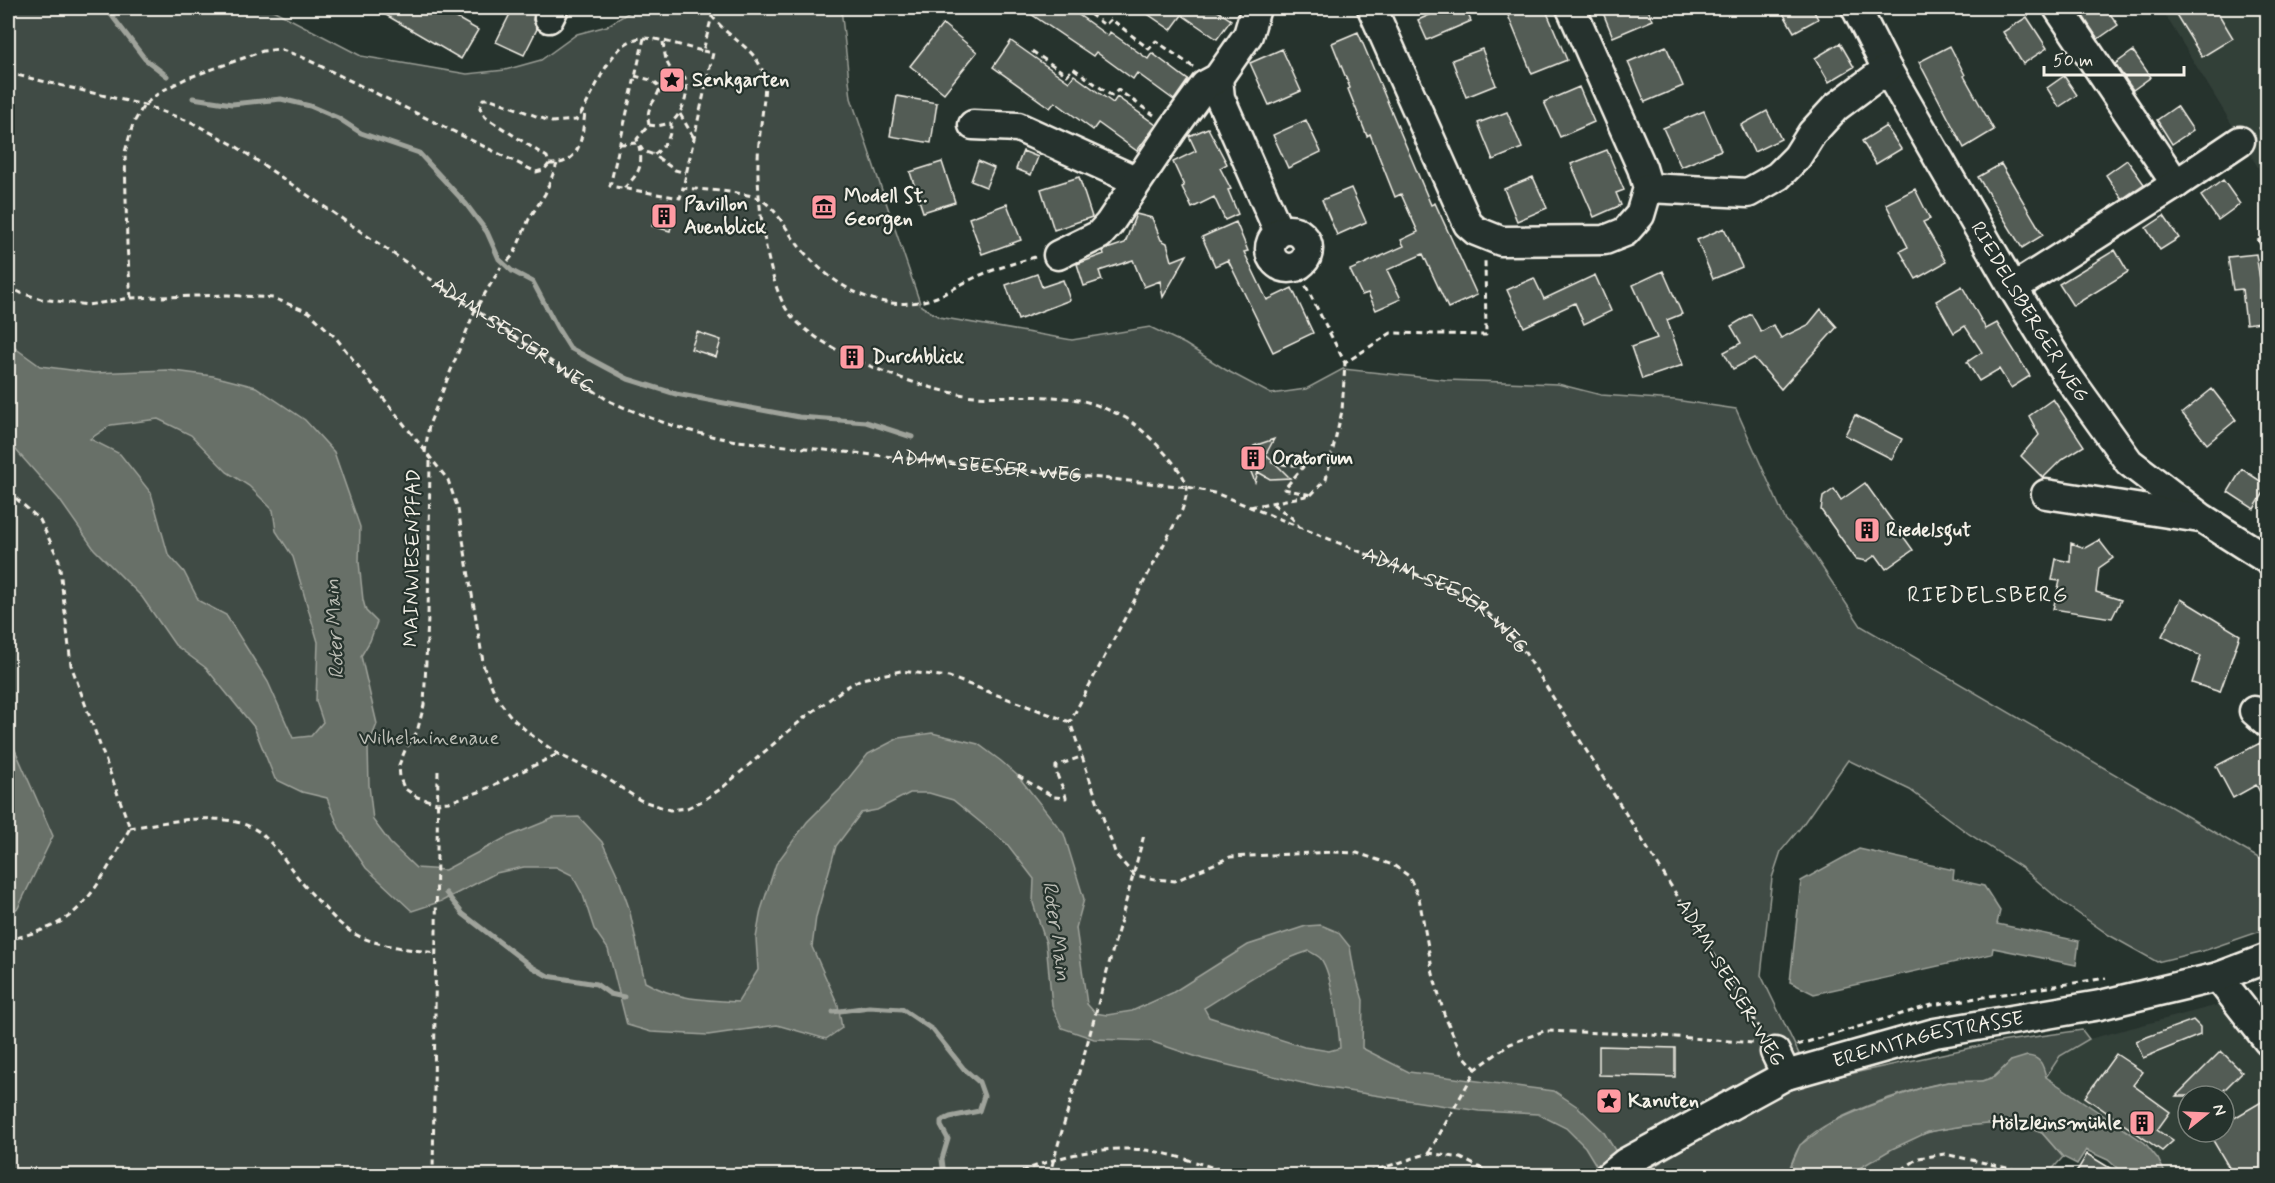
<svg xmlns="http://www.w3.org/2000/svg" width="2275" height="1183" viewBox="0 0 2275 1183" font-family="Mynerve,sans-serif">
<rect width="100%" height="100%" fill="#26332d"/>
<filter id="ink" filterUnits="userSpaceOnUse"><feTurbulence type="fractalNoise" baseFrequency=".0167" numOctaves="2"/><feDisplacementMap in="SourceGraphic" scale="12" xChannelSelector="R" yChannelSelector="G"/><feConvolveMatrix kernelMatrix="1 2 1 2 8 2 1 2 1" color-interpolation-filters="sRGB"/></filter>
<g filter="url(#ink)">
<path fill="#333f39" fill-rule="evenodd" d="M2161 8H2264L2267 13V182Z
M2218 1005 2243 1028 2267 1057V1175H2167L2158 1159 2046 1077 2060 1056 2089 1039ZM2188 1096H2224V1132H2188Z"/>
<path fill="#414b45" stroke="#9a9e96" stroke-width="1.5" d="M8 8H269L361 56 467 74 505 70 541 60 577 34 607 26 636 8H841L851 98 921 306 939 317 1072 340 1150 327 1185 344 1226 370 1271 394 1306 389 1343 369 1447 380 1558 384 1601 395 1675 400 1736 409 1785 519 1808 546 1861 626 2267 863V929L2206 950 2157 962 2109 935 2062 902 2021 867 1969 834 1910 790 1848 760 1801 827 1781 851 1772 878 1761 975 1799 1054 1618 1155 1585 1175H8Z
M2082 1030 2089 1039 2060 1056 2046 1077 2011 1061C2006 1066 2000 1073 1994 1077 1982 1084 1963 1080 1948 1082 1914 1087 1820 1118 1800 1146 1794 1154 1791 1166 1787 1175L1637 1176 1789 1087 1993 1043Z
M2013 1122 2042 1133 2063 1157 2049 1173 2053 1175 1848 1176C1869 1159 1904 1138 1930 1132 1957 1125 1985 1124 2013 1122Z"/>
<path fill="#676f68" stroke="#9fa39b" stroke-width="1.5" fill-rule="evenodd" d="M8 343 40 366 94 373 167 370 213 376 256 387 305 420 334 452 360 527 359 562 363 600 366 611 377 622 370 641 361 656 377 724 368 747 369 785 373 820 390 843 416 868 445 870 505 838 554 818 579 817 602 842 617 874 629 908 645 982C676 1000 704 1000 738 1002L758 970 756 938 761 910 776 864 807 822 840 789 868 754 899 738 932 733 978 744 1001 761 1018 776 1064 834 1084 899 1076 928 1087 1004 1095 1013 1107 1015 1132 1011 1172 993 1248 945 1306 926 1321 925 1338 932 1350 947 1354 970 1363 1000 1362 1048 1409 1072 1554 1091 1578 1107 1603 1131 1618 1155 1602 1175 1585 1147 1566 1128 1538 1114 1479 1111 1315 1086 1203 1059 1150 1041 1094 1039 1062 1028 1052 1005 1046 943 1033 903 1034 879 1007 844 953 800 929 793H910L877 810 861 813 836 846 816 917 812 947 838 1005 842 1028 826 1039 777 1025 708 1035 651 1032 627 1025 608 949 594 929 583 895 572 875 556 867H524L496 873 442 901 412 911 366 868 339 828 327 798 302 792 275 779 254 727 206 668 175 645 142 597 94 549 59 499 8 441ZM158 419 191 435 227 472 249 486 273 510 276 531 293 557 318 642 316 701 323 722 311 736 293 738 268 682 226 615 199 601 184 572 168 554 151 493 120 454 90 439 111 425ZM1309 951C1312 953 1319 956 1321 959 1332 973 1339 1029 1340 1048L1329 1051 1304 1047 1209 1017 1204 1008C1240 986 1268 964 1309 951Z
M8 734 53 836 18 908 8 914Z
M1859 849 1954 870 1953 879 1984 886 2000 911 1997 924 2079 941 2076 965 1993 948 1992 954 1814 994 1790 982 1801 881Z
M2027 1056C2041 1057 2043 1065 2046 1077L2145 1143 2158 1159 2166 1175H2125L2108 1160 2086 1150 2077 1164 2063 1157 2042 1133 2013 1122 1963 1126 1928 1132 1892 1149 1848 1175H1787L1800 1145 1832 1122 1869 1106 1921 1088 1948 1082 1982 1081 1994 1077 2011 1061Z"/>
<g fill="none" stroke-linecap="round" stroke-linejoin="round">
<path stroke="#9fa39b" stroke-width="5" d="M106 8 145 59 167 76
M193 98 232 104 281 99 310 106 338 118 361 133 419 153 466 204 487 232 499 259 512 271 533 282 558 329 570 348 628 379 676 394 799 417 866 422 912 437
M446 893 463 914 532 967 548 976 596 984 610 994 624 997
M833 1012 869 1007 902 1009 933 1030 964 1069 979 1082 984 1096 979 1111 950 1117 941 1121V1126L948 1139 942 1159 944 1176"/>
</g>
<path fill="#525c55" stroke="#f4f1e8" stroke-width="1.5" d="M374 8H439L478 30 461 59Z
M513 8H536L533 20 537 29 524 55 496 42Z
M1022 8H1069L1108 36 1110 32 1148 59 1152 53 1188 80 1174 100 1137 73 1133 79 1096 52 1093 56Z
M1139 8H1213L1231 20 1217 39 1182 15 1171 30Z
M1432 8H1465L1471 21 1427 40 1418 20 1434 13Z
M1505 8H1545L1567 60 1532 74Z
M1601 8H1647L1653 20 1613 37Z
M1780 8H1812L1818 19 1794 32Z
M2089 8H2106L2118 25 2098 39 2081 13Z
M2172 8H2215L2233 38 2202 57Z
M2027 17 2047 48 2023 64 2003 32Z
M943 24 977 52 944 93 910 66Z
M1358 32 1431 205 1435 203 1477 295 1448 308 1423 254 1387 270 1401 299 1376 310 1368 293 1362 295 1350 270 1404 246 1401 240 1418 232 1401 194 1395 197 1370 134 1367 136 1348 89 1350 88 1332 43Z
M1011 41 1069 82 1074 75 1113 103 1117 97 1156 125 1137 151 1098 123 1093 130 1055 102 1050 108 993 67Z
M1840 43 1854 67 1829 82 1815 58Z
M1666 46 1683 86 1645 102 1628 62Z
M1950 46 1965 75 1964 76 1994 130 1964 148 1919 62Z
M1282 49 1301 91 1269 105 1250 63Z
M1482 49 1496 85 1466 97 1452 60Z
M2133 51 2151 77 2133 90 2115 64Z
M2064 76 2077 95 2059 107 2047 88Z
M1579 87 1594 122 1560 137 1544 102Z
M897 96 937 103 931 143 890 136Z
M2177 106 2193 130 2172 144 2157 120Z
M1704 111 1721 150 1681 167 1663 128Z
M1767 111 1781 139 1754 152 1741 125Z
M1507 112 1522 148 1493 160 1478 123Z
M1306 120 1321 152 1288 168 1273 135Z
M1886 126 1901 149 1876 164 1862 141Z
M1208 128 1227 164 1220 168 1231 189 1228 190 1238 214 1225 220 1214 197 1192 208 1182 187 1184 186 1173 162 1196 151 1189 136Z
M1607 150 1624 190 1616 193 1621 205 1594 217 1571 164Z
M1023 151 1038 157 1031 175 1016 169Z
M2127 160 2144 184 2122 199 2106 175Z
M978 161 994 168 986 187 971 181Z
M942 162 955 202 923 212 910 172Z
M2001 164 2043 235 2022 248 1978 177Z
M1079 177 1092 217 1054 230 1041 189Z
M1533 177 1547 208 1517 221 1504 189Z
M2223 180 2240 204 2218 220 2201 196Z
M1351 188 1366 222 1337 235 1322 200Z
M1915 189 1930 219 1923 222 1946 262 1916 279 1900 251 1908 247 1886 204Z
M658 202 676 207 670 231 652 226Z
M1007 204 1021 240 982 254 969 218Z
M1136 214 1152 218 1161 240 1167 243 1172 261 1187 255 1163 297 1160 281 1144 287 1133 260 1099 271 1102 280 1084 286 1077 264 1104 254 1103 251 1107 249 1125 243Z
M2164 216 2179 238 2160 250 2146 228Z
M1236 222 1248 251 1244 252 1267 300 1292 288 1313 333 1273 352 1228 260 1215 266 1202 237Z
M1724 228 1742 267 1713 279 1697 240Z
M2115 250 2128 272 2073 306 2059 284Z
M2256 254 2261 286H2268V321L2246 324 2242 289 2233 290 2228 257Z
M1663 271 1682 314 1667 320 1683 365 1642 379 1631 347 1657 338 1633 285Z
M1037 274 1042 287 1063 280 1070 300 1018 320 1006 285Z
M1595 275 1611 311 1584 324 1575 303 1524 327 1507 290 1534 278 1544 299Z
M1962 286 1986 329 1997 323 2030 376 2011 388 1999 369 1979 381 1967 362 1982 352 1965 326 1954 333 1936 301Z
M1821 309 1837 327 1781 389 1754 358 1733 369 1724 352 1741 343 1731 326 1751 314 1761 332 1773 325 1781 338 1808 325Z
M697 332 721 340 716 357 691 349Z
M2212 389 2236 420 2207 444 2182 413Z
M2053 399 2084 446 2061 460 2043 478 2021 456 2039 435 2029 416Z
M1855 415 1902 439 1892 459 1845 435Z
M1274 439 1266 454 1290 478 1270 479 1258 472 1255 482 1247 462 1248 453 1254 446Z
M2242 469 2268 486 2254 509 2228 492Z
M1865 483 1913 550 1886 569 1876 555 1867 561 1856 559 1821 510 1823 497 1834 489 1841 500Z
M2099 540 2113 558 2099 568 2096 592 2121 600 2112 618 2053 609 2060 581 2052 580 2056 559 2070 562 2071 543 2085 548Z
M2181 599 2240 635 2220 692 2192 683 2201 656 2162 636Z
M2260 743 2268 757V806L2256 785 2233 798 2216 766Z
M2193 1020 2200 1027V1035L2143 1058 2136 1041Z
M1599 1046 1675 1048V1077L1599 1075Z
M2221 1051 2242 1072 2218 1096H2176Z
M2116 1054 2143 1072 2133 1085 2170 1112 2157 1130 2173 1141 2162 1151 2085 1097Z
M2268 1098V1176H2234L2208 1132H2224V1124Z
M2087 1154 2123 1176H2074Z"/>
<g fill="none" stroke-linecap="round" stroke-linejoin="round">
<defs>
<g id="minor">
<path d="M1372 8 1468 224 1476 231 1501 241 1605 240 1625 232 1640 215 1648 188 1642 168 1571 8"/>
<path id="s2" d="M1856 8 1887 69 2013 288 2066 374 2129 462 2202 518 2268 560"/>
<path d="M2058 8 2176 184"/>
<path d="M549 18 554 8"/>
<path d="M1218 78 1220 98 1279 232"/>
<path d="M973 125 1018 127 1137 181"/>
<path d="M1648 188 1748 193 1778 176 1797 157 1812 133 1836 107 1887 69"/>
<circle cx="1289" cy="249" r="19"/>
<path d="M1058 255 1099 235 1109 224 1173 129 1205 85 1218 78 1248 35 1256 8"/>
<path d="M2013 288 2176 184 2240 141"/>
<path d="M2046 494 2200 518"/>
<path d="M2254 711 2268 723"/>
<path d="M2218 977 2268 1041"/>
<path d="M1775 1052 1786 1075"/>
<path id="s3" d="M1609 1176 1625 1163 1786 1075 1935 1033 2100 1005 2218 977 2268 958"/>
</g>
</defs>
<use href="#minor" stroke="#f4f1e8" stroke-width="33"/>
<g stroke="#f4f1e8" stroke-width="3" stroke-dasharray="6 4.5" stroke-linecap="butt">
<path d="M704 8C712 16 719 25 728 33 746 48 757 54 765 77 765 106 758 134 758 163 757 201 766 271 784 305 806 349 927 393 975 396 1010 398 1045 394 1079 400 1094 403 1112 411 1126 418 1141 427 1187 471 1187 488 1187 495 1184 504 1182 510L1070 722"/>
<path d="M1081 8 1105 25 1111 19 1149 49 1156 41 1193 67"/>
<path d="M644 38 610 186 680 198 683 188"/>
<path d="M663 42C666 62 666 70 685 78 690 94 683 112 671 123 671 139 665 145 654 155L675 170 686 173"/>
<path d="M703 51 713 53 683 188C702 190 744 191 760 199 776 208 784 226 795 241 821 276 865 308 911 303 940 300 950 289 974 278 993 269 1015 263 1035 257"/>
<path d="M1032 51 1067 75 1073 68 1112 96 1118 90 1154 115"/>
<path id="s1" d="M8 73 144 105 191 122 234 145 609 401C653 420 689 433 737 441L1188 487 1218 494 1457 591C1485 608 1503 626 1524 651L1763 1033"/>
<path d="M680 114 694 138"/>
<path d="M649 125 657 126 671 123"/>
<path d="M2259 129 2268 124"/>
<path d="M620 144 638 143 643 151 654 155"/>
<path d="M549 164C582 165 582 136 585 112"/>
<path d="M624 188C642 171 644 163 637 139L649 125C645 104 656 104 660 87L651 80 635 76"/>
<path d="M2268 236 2258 239 2268 258"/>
<path d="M508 261 514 254 529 219 545 194 557 164"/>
<path d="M1296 267 1345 363 1391 333 1486 335 1485 258"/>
<path d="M8 286 21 293 41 299 88 305 131 298 228 295 273 298 309 312 336 338 448 480 458 509 484 668 497 698 512 718 530 734 558 754 603 776 640 800 670 810 687 808 704 800 722 788 804 718 845 688 861 679 901 671 949 677 1070 722 1116 855 1134 875 1155 879 1175 881 1230 857 1332 852 1357 853 1393 865 1409 876 1419 898 1433 974 1444 1014 1461 1053 1476 1069"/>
<path d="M131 298 127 245 125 152 133 124 144 105 160 92 185 79 263 51 279 49 302 57 536 172 544 170 549 164 547 157 485 117 480 108 483 99H491L552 122 576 120C596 97 608 38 644 38 660 38 687 48 703 51L712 16"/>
<path d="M425 453 429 425 475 310 501 267"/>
<path d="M430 461 428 618 424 705 417 732 406 748 399 765 400 778 404 788 417 797 437 803 449 802 479 792 558 754"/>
<path d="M8 491 40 520 59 560 71 665 130 828C114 857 93 901 65 919 48 930 27 935 8 940"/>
<path d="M1311 495 1326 479 1342 411 1345 363"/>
<path d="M1273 504 1292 518 1300 528"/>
<path d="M1250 507 1311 495 1284 489 1303 467 1301 464C1290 467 1274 463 1264 458"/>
<path d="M1018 776 1054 797 1066 798C1064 786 1055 777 1056 766L1083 756"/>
<path d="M130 828C168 822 233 807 264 836 282 853 294 875 311 893 323 906 336 922 351 932 374 946 409 949 435 953"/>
<path d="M1797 1045 1932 1005 2106 978"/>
<path d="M1429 1153 1476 1069 1510 1044 1544 1031 1638 1034 1754 1043"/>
<path d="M433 1176 438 770"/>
<path d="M1012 1176C1054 1156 1105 1144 1152 1151 1182 1156 1211 1168 1241 1176"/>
<path d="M1049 1176 1088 1041 1144 835"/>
<path d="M1358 1176 1429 1153 1461 1158 1496 1176"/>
<path d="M1893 1176 1919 1158 1945 1154 2043 1176"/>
</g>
<use href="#minor" stroke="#26332d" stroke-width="28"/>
</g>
</g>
<defs>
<symbol id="sight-square" viewBox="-11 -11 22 22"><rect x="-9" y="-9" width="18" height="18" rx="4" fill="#ff9aa2" stroke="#26332d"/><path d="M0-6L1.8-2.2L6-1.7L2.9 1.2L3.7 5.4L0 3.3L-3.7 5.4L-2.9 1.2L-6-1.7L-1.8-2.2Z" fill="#111"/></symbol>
<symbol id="museum-square" viewBox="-11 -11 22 22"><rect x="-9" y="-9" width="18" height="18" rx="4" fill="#ff9aa2" stroke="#26332d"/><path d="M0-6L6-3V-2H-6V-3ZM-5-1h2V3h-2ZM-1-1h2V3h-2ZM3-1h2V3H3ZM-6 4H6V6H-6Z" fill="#111"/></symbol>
<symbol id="building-square" viewBox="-11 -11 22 22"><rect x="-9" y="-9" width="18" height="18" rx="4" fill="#ff9aa2" stroke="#26332d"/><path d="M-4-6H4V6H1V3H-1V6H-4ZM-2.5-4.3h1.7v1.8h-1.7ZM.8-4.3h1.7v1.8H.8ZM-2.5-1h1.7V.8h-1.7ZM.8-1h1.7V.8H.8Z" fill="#111"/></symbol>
</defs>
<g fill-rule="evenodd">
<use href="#sight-square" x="657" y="65" width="30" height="30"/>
<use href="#museum-square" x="809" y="192" width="30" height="30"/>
<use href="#building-square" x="649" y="201" width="30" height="30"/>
<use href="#building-square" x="837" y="342" width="30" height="30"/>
<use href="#building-square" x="1238" y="443" width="30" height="30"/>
<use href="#building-square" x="1852" y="515" width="30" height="30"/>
<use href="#sight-square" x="1594" y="1086" width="30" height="30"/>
<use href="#building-square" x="2127" y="1108" width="30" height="30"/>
</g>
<g text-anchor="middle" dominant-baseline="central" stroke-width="4.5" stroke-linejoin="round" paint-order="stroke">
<g font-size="20" font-weight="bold" fill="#f4f1e8" stroke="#26332d" text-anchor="start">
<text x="692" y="80">Senkgarten</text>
<text x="844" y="196">Modell St.<tspan x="844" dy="23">Georgen</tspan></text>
<text x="684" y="204">Pavillon<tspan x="684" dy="23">Auenblick</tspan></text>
<text x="872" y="357">Durchblick</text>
<text x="1272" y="458">Oratorium</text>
<text x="1886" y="530">Riedelsgut</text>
<text x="1628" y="1101">Kanuten</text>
<text x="2122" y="1123" text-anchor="end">Hölzleinsmühle</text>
</g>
<g font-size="20" fill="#f4f1e8" stroke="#26332d">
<text stroke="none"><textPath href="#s2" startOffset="350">RIEDELSBERGER WEG</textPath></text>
<text stroke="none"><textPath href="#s1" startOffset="576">ADAM-SEESER-WEG</textPath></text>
<text stroke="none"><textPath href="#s1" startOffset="1078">ADAM-SEESER-WEG</textPath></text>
<text transform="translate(413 558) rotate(-89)">MAINWIESENPFAD</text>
<text stroke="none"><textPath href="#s1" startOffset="1564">ADAM-SEESER-WEG</textPath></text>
<text transform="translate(1730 983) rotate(59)">ADAM-SEESER-WEG</text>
<text stroke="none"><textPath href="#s3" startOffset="351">EREMITAGESTRASSE</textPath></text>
</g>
<g font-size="20" fill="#bebfb7" stroke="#26332d">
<text x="429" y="738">Wilhelminenaue</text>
</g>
<g font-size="21" font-style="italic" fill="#bcbdb5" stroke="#26332d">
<text transform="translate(335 629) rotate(-93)">Roter Main</text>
<text transform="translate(1056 931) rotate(82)">Roter Main</text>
</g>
<g font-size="22" letter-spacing="1.5" fill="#f4f1e8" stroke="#26332d">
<text x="1988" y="596">RIEDELSBERG</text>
</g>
</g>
<rect width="2275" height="1183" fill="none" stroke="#26332d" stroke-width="30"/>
<rect x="15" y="15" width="2245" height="1153" fill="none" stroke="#f4f1e8" stroke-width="2" filter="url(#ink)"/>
<g transform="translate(2206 1114) rotate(72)"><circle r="28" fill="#26332d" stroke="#787f78" stroke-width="1.5"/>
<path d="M0-4.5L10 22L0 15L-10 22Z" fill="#ff9aa2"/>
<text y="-9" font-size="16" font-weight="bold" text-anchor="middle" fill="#f4f1e8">N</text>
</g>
<path d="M2044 66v9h140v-9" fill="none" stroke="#f4f1e8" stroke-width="3"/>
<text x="2053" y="66" font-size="18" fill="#f4f1e8" stroke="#26332d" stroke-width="4.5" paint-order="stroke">50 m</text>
</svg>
